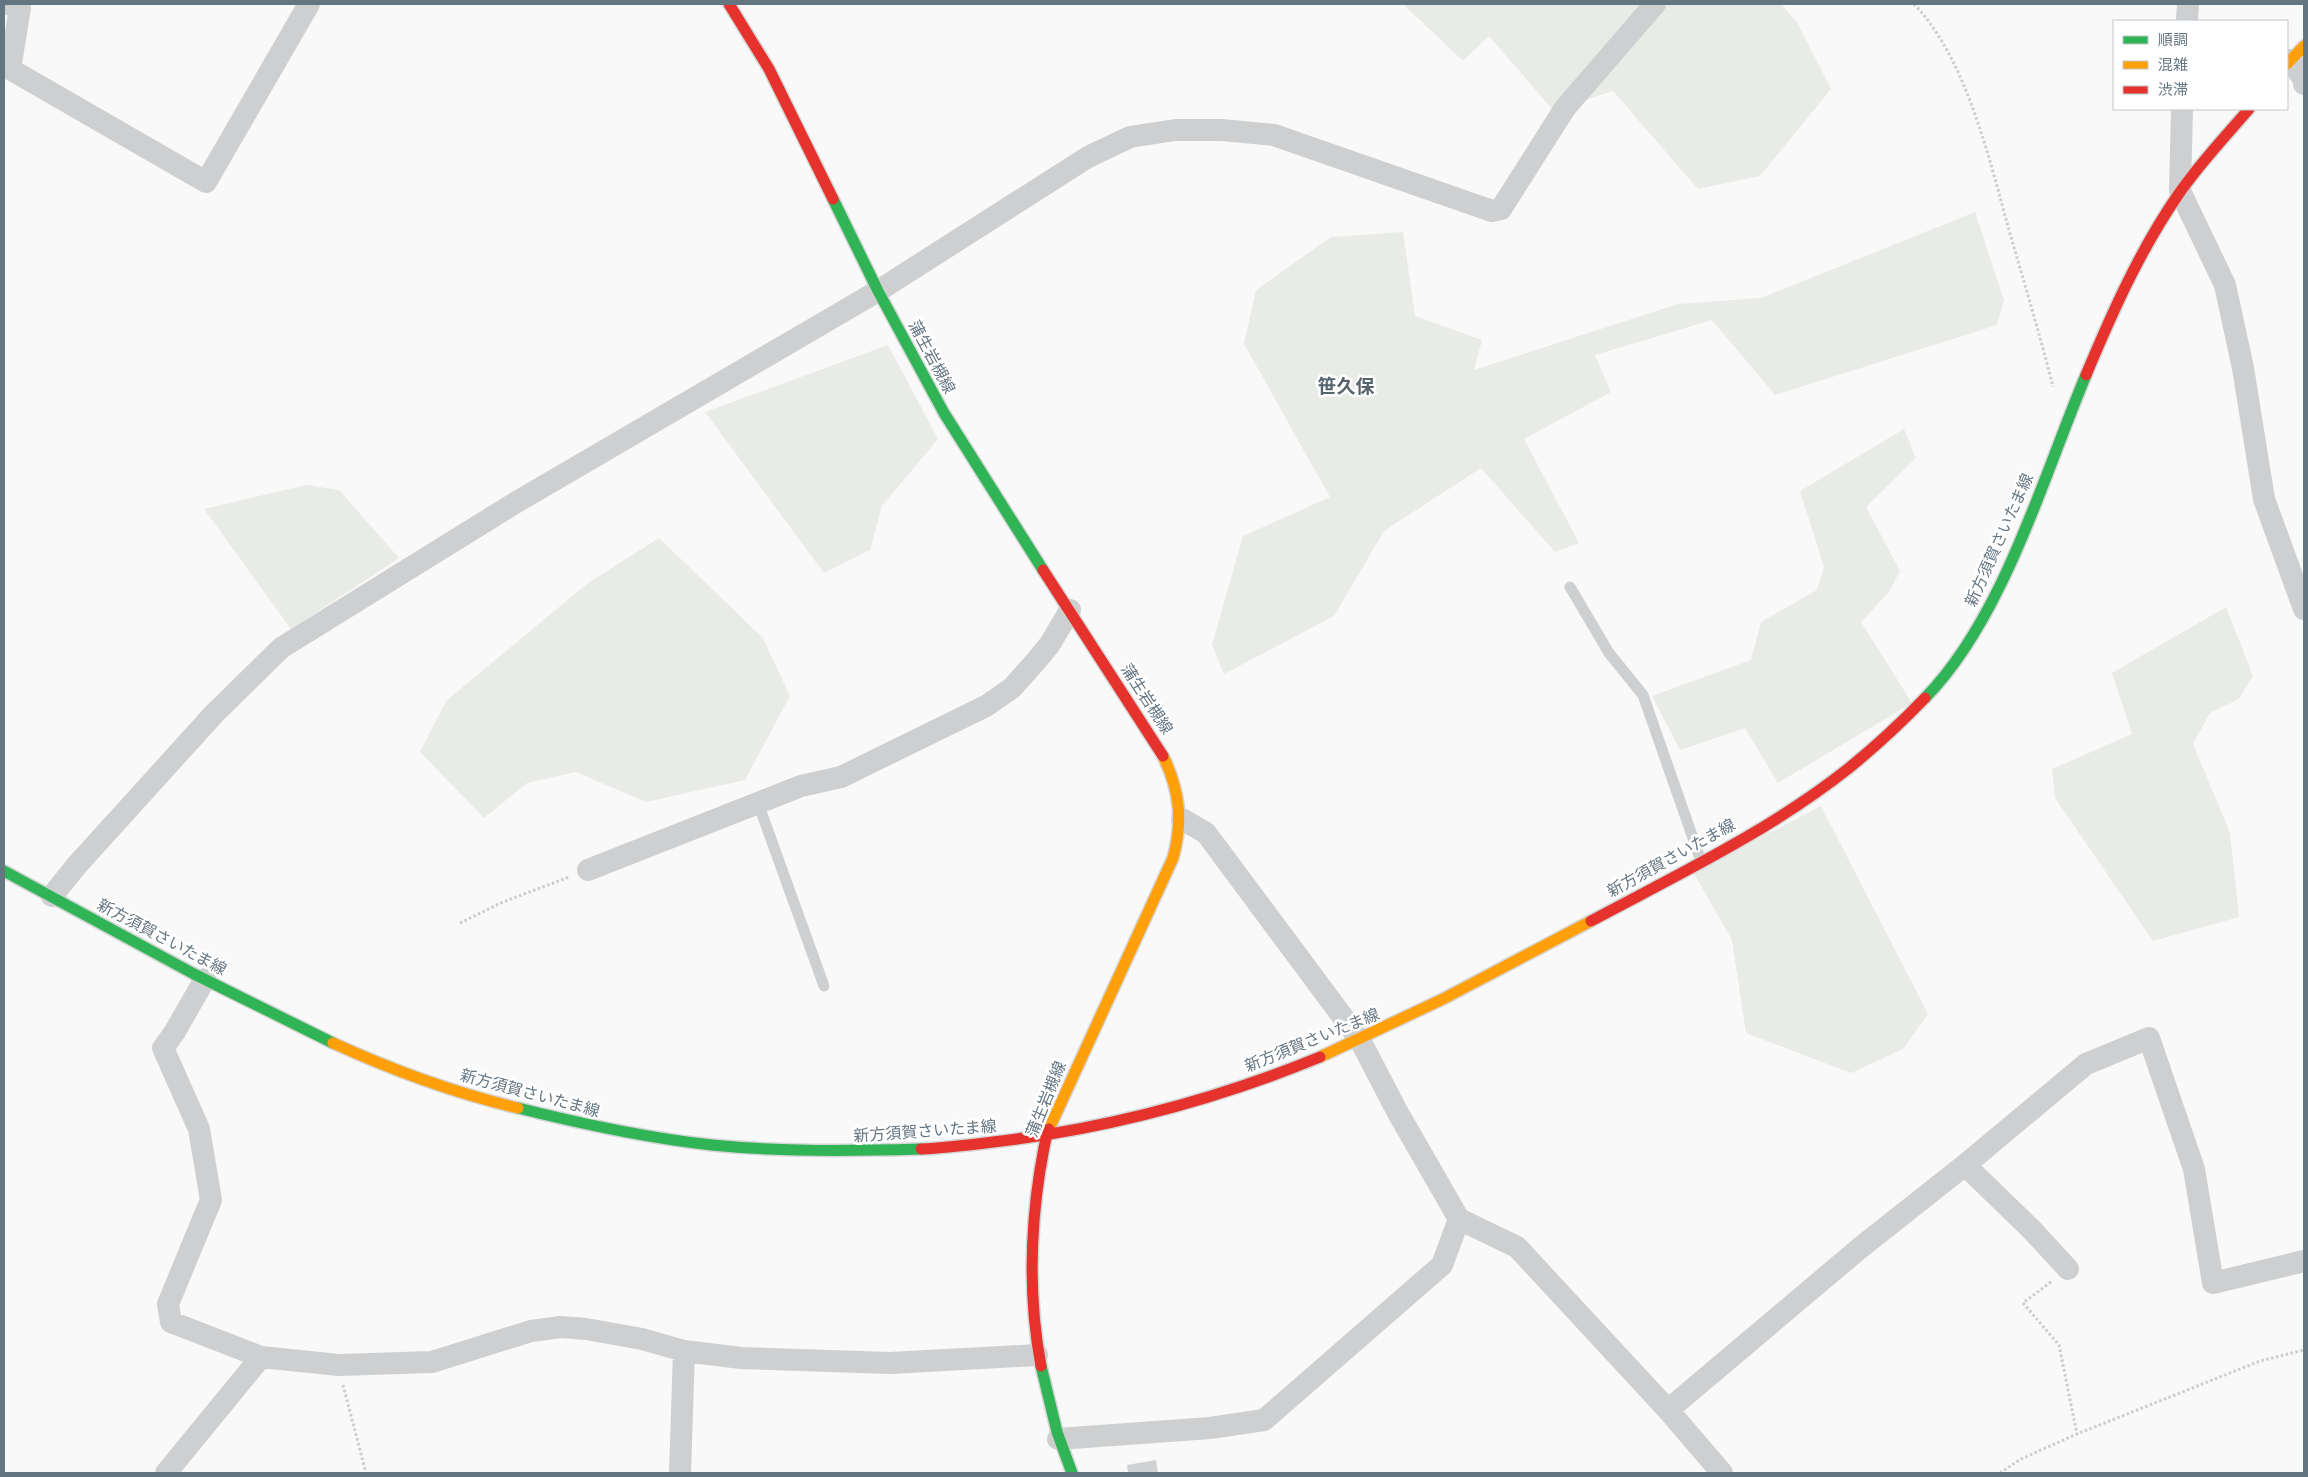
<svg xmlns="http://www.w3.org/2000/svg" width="2308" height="1477" viewBox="0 0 2308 1477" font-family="'Space Grotesk','Noto Sans JP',sans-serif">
<rect width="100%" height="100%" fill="#f9f9f9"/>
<path fill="#e8ebe6" d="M1403 4H1781L1797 22 1831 89 1760 176 1698 189 1613 91 1553 110 1489 36 1463 61Z
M1975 212 2004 300 1997 325 1775 395 1712 320 1595 355 1611 392 1524 439 1579 543 1555 552 1481 468 1384 531 1334 616 1224 674 1212 645 1243 536 1330 497 1244 344 1256 290 1331 237 1403 232 1415 316 1482 340 1474 370 1678 304 1761 298Z
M888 345 938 439 882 506 870 550 824 573 705 412Z
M1904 429 1916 458 1866 507 1900 571 1889 592 1861 622 1912 703 1778 783 1745 728 1680 750 1652 696 1751 660 1761 622 1817 590 1824 567 1800 491Z
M306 485 339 490 399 558 291 629 204 509Z
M659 538 763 638 790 696 745 780 646 802 576 772 527 783 484 818 420 752 446 701 588 583Z
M2226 607 2253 676 2239 699 2210 713 2193 744 2230 833 2239 917 2153 941 2055 798 2052 769 2132 734 2112 673Z
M1821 806 1928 1014 1903 1049 1851 1073 1746 1033 1732 940 1693 872Z"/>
<path fill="#d0d2d3" d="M1156 1460 1158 1473H1128L1127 1465Z"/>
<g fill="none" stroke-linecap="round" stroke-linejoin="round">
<defs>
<path id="fast" d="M833 199 878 291 944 413 1043 570
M1925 698C2003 619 2043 477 2086 375
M4 871 194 974 333 1043
M518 1108C582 1124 646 1138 712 1145 782 1152 852 1151 921 1149
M1041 1366 1057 1432 1072 1473"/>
<path id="slow" d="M2287 64 2304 46
M333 1043C392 1070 455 1093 518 1108
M1320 1057 1443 999 1591 921
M1049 1129 1173 858C1183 821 1180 791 1163 756"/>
<path id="jam" d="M729 4 769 69 833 199
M2086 375C2112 313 2140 250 2178 195 2199 164 2225 137 2249 109
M1043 570 1163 756
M1591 921C1679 874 1771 830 1849 768 1876 746 1901 723 1925 698
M921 1149C945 1148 969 1145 993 1142 1105 1129 1215 1100 1320 1057
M1041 1366C1029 1302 1030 1234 1040 1170 1043 1156 1044 1141 1049 1129"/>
</defs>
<use href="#fast" stroke="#d5d6d7" stroke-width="14"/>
<use href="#slow" stroke="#d5d6d7" stroke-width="14"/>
<use href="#jam" stroke="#d5d6d7" stroke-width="14"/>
<path stroke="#cbcccd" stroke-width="3" stroke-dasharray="2.5 2.5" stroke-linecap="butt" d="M1914 4C1966 58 1989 158 2009 230 2024 282 2040 335 2053 387
M460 923 503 902 569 877
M2051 1282 2023 1303 2059 1345 2077 1434
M343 1385 366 1473
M2000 1473 2021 1459 2077 1434 2260 1361 2304 1350"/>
<path stroke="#cecfd0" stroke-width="11" d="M1570 587 1609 653 1643 695 1701 861
M758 803 824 986"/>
<path stroke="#cecfd0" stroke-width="22" d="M8 4 20 8 10 69 206 182 309 4
M2187 21 2188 4
M2290 60 2303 78 2304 84
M2182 109 2180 191 2225 285 2243 368 2264 499 2304 609
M1182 819 1206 833 1360 1040 1398 1113 1459 1219 1517 1247 1668 1410 1722 1473
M588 870 801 786 841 777 986 706 1012 688 1036 661 1050 644 1070 610
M52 896 77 865 213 715 281 648 515 503 878 291 1088 157 1130 137 1175 130H1222L1274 135 1492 211 1501 209 1565 108 1655 4
M205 979 174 1033 163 1048 199 1129 211 1200 168 1304 171 1322 261 1357 339 1365 432 1362 531 1331 561 1327 586 1329 642 1339 684 1351 741 1358 890 1363 1037 1355
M1965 1165 2032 1230 2068 1269
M1668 1410 1860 1248 1965 1165 2086 1064 2149 1038 2194 1169 2213 1283 2304 1261
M1058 1439 1210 1428 1264 1420 1442 1265 1459 1219
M166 1473 261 1357
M680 1473 684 1351"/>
<use href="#fast" stroke="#30b455" stroke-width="11"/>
<use href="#slow" stroke="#ff9f0a" stroke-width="11"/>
<use href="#jam" stroke="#e5322d" stroke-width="11"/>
</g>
<g text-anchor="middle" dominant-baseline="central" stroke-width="5" stroke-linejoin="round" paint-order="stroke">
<g font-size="16" fill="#657683" stroke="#fff">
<text transform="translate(932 357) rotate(62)">蒲生岩槻線</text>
<text transform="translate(1999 540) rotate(-66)">新方須賀さいたま線</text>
<text transform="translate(1147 699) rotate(57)">蒲生岩槻線</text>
<text transform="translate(1671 858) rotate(-29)">新方須賀さいたま線</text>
<text transform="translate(162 937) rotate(28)">新方須賀さいたま線</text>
<text transform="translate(1312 1040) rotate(-22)">新方須賀さいたま線</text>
<text transform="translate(530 1093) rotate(15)">新方須賀さいたま線</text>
<text transform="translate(1046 1099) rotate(-68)">蒲生岩槻線</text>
<text transform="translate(925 1131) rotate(-4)">新方須賀さいたま線</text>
</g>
<g font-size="19" font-weight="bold" fill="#57646e" stroke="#fff">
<text x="1346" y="386">笹久保</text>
</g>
</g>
<rect width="2308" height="1477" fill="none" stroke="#657683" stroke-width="10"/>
<rect x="2113" y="20" width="175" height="90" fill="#ffffff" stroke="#c1c8cd"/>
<rect x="2123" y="36" width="25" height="8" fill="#30b455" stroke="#c1c8cd"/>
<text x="2158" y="45" font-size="15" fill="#657683">順調</text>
<rect x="2123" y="61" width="25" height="8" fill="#ff9f0a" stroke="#c1c8cd"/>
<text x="2158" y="70" font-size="15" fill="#657683">混雑</text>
<rect x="2123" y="86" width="25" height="8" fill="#e5322d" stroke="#c1c8cd"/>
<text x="2158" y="95" font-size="15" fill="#657683">渋滞</text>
</svg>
